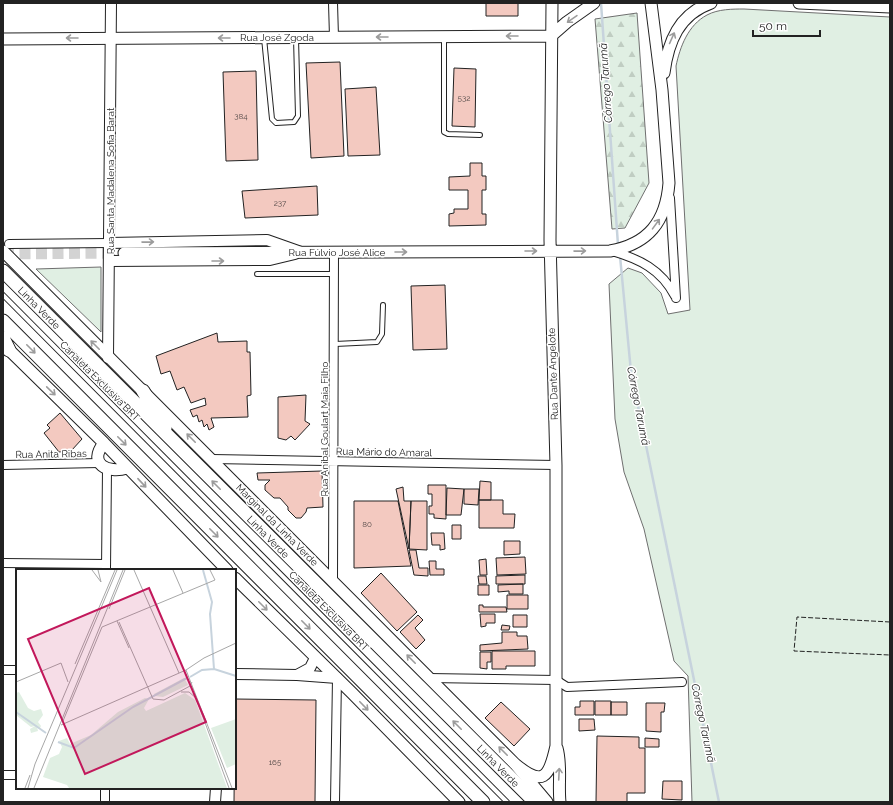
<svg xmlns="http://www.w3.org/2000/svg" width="893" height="805" viewBox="0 0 893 805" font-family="Raleway,sans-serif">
<defs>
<pattern id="forest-firs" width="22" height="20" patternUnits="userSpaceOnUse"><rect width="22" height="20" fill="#e0efe3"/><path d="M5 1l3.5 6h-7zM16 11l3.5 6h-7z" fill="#c0cdc2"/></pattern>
</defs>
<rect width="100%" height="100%" fill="#fff"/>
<path fill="#e0efe3" stroke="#6f6f6f" d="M744 9 890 17V802H692L688 676 674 661 644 529 624 472 615 419 609 284 628 268 642 273 661 293 668 314 690 310 676 66C680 47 688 25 707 15 718 9 733 9 744 9Z
M101 267V332L36 269Z"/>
<path fill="url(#forest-firs)" stroke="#6f6f6f" d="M637 13 649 183 625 228 612 229 595 19Z"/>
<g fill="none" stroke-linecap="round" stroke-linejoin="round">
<path stroke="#c7d3dd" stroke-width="2.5" d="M601 3 618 245
M620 256 631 372 719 802"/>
</g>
<path fill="#f3c9c0" stroke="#222" d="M486 3H518V16H486Z
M340 62 344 156 311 158 306 63Z
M454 68 476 69 475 127 452 126Z
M256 71 258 160 226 161 223 72Z
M376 87 380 155 348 156 345 89Z
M470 163H482V176H486V190H482V214H486V225L449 226V214L454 213V209H468V190H449V177L470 176Z
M317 186 318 215 245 218 242 191Z
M445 285 447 349 413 350 411 286Z
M217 333 218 342 247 341V352H250L251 395 247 396 248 417 211 418 214 427 209 430 207 424 204 427 202 420 199 422 197 415 193 417 190 410 206 405 205 398 191 403 184 387 177 390 170 371 161 374 156 356Z
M306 395 305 421 310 424 295 440 291 436 286 440 278 438V397Z
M60 413 82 439 71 451 59 452 44 433 50 428 47 425Z
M322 471 323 507 307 508 306 512 301 518H296L288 510V507L280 498H274L265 490V485L270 480H258L257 473Z
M480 481 491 482V500H479Z
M428 485H446V519L434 518V514H429V506H432V494H428Z
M403 487 404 501H411L409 549 396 489Z
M447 488 464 489 461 515H446Z
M464 489H479L478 505 464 504Z
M479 500H503V514H515L514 528H479Z
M354 501H398L411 566 354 568Z
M411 501H427V550L409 549Z
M452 525H461V539H452Z
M431 533H444L445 549 440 550V545H432Z
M504 541H520V554L504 555Z
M409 550H416L419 568H428V576L414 575Z
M525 557 526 574 497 575 496 558Z
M486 559 487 575H480L479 560Z
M429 561H436V569H444V575H430Z
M381 573 417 612 397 631 361 593Z
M525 575V584H496V576Z
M478 576H486L487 584H479Z
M523 584V594H509V591L498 592V585Z
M478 585H489V595H478Z
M507 595H528V609H507Z
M479 605H483V607H506L507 612H479Z
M480 614H495V623H486V626L481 627Z
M418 615 423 620 415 628 425 640 416 649 400 632Z
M513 615H527V627H513Z
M502 625 510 626 509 630H501Z
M502 632H517V636H527L528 649 480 651V645L502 643Z
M492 651H535V666H506V669H492Z
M480 652H491V662H487V669L480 668Z
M235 699 316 700 315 802H234Z
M580 701H594V715H575V707H580Z
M595 701H611V715H595Z
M501 702 530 729 514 746 485 718Z
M611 702H627V715H611Z
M646 703H665L664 712H661V732L646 731Z
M579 719H594L595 730 579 731Z
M597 736 639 737V748H645V793H627V802H596Z
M645 738 659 739V747H645Z
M663 781H682V800L662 799Z"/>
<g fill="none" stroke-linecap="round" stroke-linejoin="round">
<path stroke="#d3d3d3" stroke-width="11" stroke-dasharray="11 5.5" stroke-linecap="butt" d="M3 254 124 253"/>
<defs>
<path id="service" d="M444 37V132L448 134 480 135
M264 38 272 119 276 123 294 122 298 116 296 38
M257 274H334
M3 295 507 802
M335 344 377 342 382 334 383 305"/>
<path id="minor" d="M333 3 334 37
M670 198 676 298
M9 244 109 243
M612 251C639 259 661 269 675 296
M212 459 556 465
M3 465 99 463
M3 563 106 564
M106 570 107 469
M333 582 334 252
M3 670H17
M429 678 556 680 567 687 682 682
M3 775H17
M105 802V788
M335 802 337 678"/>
<path id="tertiary" d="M109 243 267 240 301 252
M109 261 270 260 295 254
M108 358 111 3
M235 674 297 675 337 678
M297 675 310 668 315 658
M215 802 216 788"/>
<path id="secondary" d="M799 3 890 7
M551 36 567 22 594 3
M3 39 551 36
M664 73C668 42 679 14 711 3
M3 251 515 764 547 802
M124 253 610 251C648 244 666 222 669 183L662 90 651 3
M3 344 104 443 227 570
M104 443C87 464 108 474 127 468
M235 578 352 693 459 802
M557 748C562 766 558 784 560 802
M515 764C543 787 549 778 556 746V465L550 240 552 3"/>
<path id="trunk" d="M3 271 535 802
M3 321 483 802
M3 338 9 350
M143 391 165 428"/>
</defs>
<use href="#service" stroke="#222" stroke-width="6"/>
<use href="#minor" stroke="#222" stroke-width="10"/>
<use href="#tertiary" stroke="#222" stroke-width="12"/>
<use href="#secondary" stroke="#222" stroke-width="13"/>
<use href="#trunk" stroke="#222" stroke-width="15"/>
<use href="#service" stroke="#fff" stroke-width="4"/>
<use href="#minor" stroke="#fff" stroke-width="8"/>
<use href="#tertiary" stroke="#fff" stroke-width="10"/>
<use href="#secondary" stroke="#fff" stroke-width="11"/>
<use href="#trunk" stroke="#fff" stroke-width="13"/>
<path stroke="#222" stroke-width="1" stroke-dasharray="5 2" stroke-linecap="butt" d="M890 622 797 617 794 651 890 655"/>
</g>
<defs><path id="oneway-shaft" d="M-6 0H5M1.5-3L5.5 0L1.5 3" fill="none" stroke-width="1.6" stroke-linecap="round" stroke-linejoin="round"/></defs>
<g stroke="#9c9c9c">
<use href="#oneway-shaft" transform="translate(572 19) rotate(145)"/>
<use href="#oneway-shaft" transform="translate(512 36) rotate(180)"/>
<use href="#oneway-shaft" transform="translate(382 37) rotate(180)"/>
<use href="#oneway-shaft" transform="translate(72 38) rotate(180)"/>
<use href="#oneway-shaft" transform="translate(224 38) rotate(180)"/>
<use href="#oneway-shaft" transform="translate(672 38) rotate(-66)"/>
<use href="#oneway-shaft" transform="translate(656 224) rotate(-54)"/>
<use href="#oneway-shaft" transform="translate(148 242) rotate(-1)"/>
<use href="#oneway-shaft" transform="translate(531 251)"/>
<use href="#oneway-shaft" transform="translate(580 251) rotate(-1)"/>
<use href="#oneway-shaft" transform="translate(401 252)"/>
<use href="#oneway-shaft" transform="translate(218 261)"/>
<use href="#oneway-shaft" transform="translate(95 345) rotate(-135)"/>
<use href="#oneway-shaft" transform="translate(31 349) rotate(45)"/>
<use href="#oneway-shaft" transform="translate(51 391) rotate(44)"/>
<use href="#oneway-shaft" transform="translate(191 438) rotate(-135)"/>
<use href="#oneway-shaft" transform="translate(122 441) rotate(45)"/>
<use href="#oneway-shaft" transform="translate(142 483) rotate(47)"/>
<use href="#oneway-shaft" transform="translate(216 485) rotate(-135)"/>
<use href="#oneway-shaft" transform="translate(214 533) rotate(45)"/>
<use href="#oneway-shaft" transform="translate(263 606) rotate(45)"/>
<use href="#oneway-shaft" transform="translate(306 625) rotate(45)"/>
<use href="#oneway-shaft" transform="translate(411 659) rotate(-135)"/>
<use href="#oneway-shaft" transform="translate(364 706) rotate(46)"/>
<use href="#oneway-shaft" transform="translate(457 725) rotate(-135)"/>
<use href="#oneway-shaft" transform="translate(503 751) rotate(-135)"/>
<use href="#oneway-shaft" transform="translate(559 774) rotate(-87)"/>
</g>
<g text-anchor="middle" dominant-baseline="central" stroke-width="3" stroke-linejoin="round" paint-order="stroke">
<g font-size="8" fill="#564c4a">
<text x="464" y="98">532</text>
<text x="241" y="116">384</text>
<text x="280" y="203">237</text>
<text x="367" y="524">80</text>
<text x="275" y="762">165</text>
</g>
<g font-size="10" fill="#222" stroke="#fff">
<text x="277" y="37">Rua José Zgoda</text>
<text transform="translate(110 181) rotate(-90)">Rua Santa Madalena Sofia Barat</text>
<text x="337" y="252">Rua Fúlvio José Alice</text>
<text transform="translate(39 308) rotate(45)">Linha Verde</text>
<text transform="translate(553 374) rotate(-92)">Rua Dante Angelote</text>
<text transform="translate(100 381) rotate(45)">Canaleta Exclusiva BRT</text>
<text transform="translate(324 429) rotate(-90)">Rua Aníbal Goulart Maia Filho</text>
<text transform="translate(384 452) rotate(1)">Rua Mário do Amaral</text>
<text transform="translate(51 454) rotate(-1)">Rua Anita Ribas</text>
<text transform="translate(277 525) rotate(45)">Marginal da Linha Verde</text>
<text transform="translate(268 537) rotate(45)">Linha Verde</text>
<text transform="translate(329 611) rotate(45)">Canaleta Exclusiva BRT</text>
<text transform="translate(498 766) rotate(45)">Linha Verde</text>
</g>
<g font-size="11" font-style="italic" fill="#222" stroke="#fff">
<text transform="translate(606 83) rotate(-94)">Córrego Tarumã</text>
<text transform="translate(638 406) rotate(79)">Córrego Tarumã</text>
<text transform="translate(703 723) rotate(78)">Córrego Tarumã</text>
</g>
</g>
<g transform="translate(16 569)">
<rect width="220" height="220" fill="#fff"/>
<path d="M3 123 12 139 18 142 25 140 27 146 22 153 25 157 24 159 21 158 22 162 15 164 14 160 19 157 15 158 0 146V124ZM169 124 179 131 211 219H53L51 216 27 208 34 189 43 185 46 178 43 172 51 169 54 175 75 166 102 143 129 129 133 130 128 139 130 142ZM220 150V195L211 199 195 159Z" fill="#e0efe3"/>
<path d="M168 109 172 116 147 128 139 127 138 125Z" fill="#e0efe3"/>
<path fill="none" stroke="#c7d3dd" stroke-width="2" d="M187 1 196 33 194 45 198 100 220 107M174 108 186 101 198 100M0 143 30 164M42 173 58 179 117 138 171 109"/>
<path fill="none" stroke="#a7a7a7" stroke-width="1" d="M76 1 85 13 82 1M118 1 163 104M157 1 167 24M93 40 109 1M101 52 113 79M103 53 137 130 148 131 174 117 176 113M86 58 199 11 194 1M59 95 99 1M170 101 188 89 220 74M0 113 45 94 52 113M165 123H173L180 129 213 219M47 152 86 58M45 156 170 101 216 219M9 219 14 206M12 219 19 195 101 1M18 219 107 1"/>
<path fill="#c2185b" fill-opacity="0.15" stroke="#c2185b" stroke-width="2" d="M133 19 190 153 69 205 12 70Z"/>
<rect width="220" height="220" fill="none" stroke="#222" stroke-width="2"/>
</g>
<rect width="893" height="805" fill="none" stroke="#222222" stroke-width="8"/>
<path d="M753 30v6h67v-6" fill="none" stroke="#222222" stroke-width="2"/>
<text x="759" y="30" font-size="12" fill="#222222" stroke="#ffffff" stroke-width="3" paint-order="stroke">50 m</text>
</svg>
